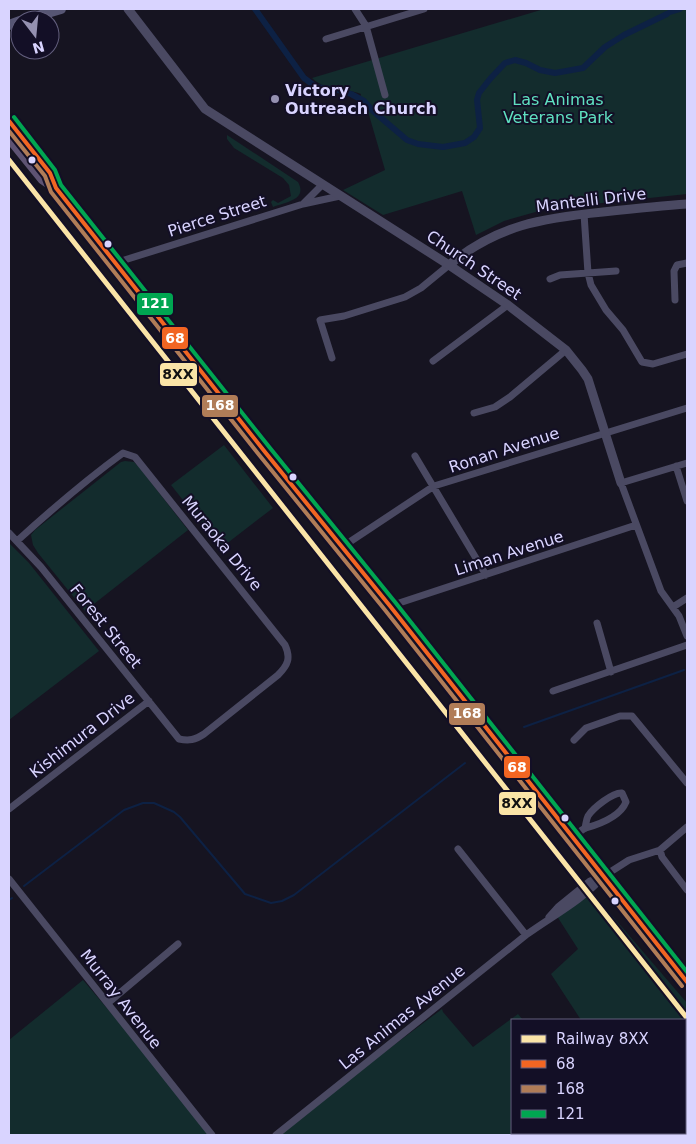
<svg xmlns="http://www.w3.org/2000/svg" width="696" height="1144" viewBox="0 0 696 1144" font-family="'DejaVu Sans',sans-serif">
<rect width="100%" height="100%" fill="#161421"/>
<path fill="#132c2d" d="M544 9H687V194L546 209 504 221 476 235 462 191 383 215 343 190 385 170 383 163 369 115 359 105 361 94C343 87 327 92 312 78Z
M227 135 298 182C308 200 285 202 273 207L271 202 273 200 278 203 291 196 289 185 283 178 234 148 227 139Z
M224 445 273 508 221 548 171 485Z
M125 461 134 462 139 467 188 530 85 611 38 553 33 545 31 535 35 530 121 462Z
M9 543 29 563 99 651 9 720Z
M585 884 687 1003V1135H274L442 1009 443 1012 473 1047 518 1014 523 1020H512V1133H685V1020H581L551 974 578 949 553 910Z
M83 980 178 1092 211 1135H9V1040Z"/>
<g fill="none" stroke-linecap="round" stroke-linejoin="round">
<path stroke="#0d2144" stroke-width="2" d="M524 727 684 670
M24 886 124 810 143 803H154L174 812 180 817 245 894 271 903 282 901 294 895 465 763
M9 900 12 898"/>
<path stroke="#0d2144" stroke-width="6" d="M255 9 304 78 316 87 338 90 351 94 364 101 373 111 407 140 418 144 443 147 465 143 474 137 480 128 477 100 479 93 490 79 505 63 515 60 526 63 540 70 555 73 583 68 605 47 624 35 667 14
M670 12 680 9"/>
<path stroke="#4a4962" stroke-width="7" d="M355 9 366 26 385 95
M326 39 424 9
M303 204 340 196
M584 214 588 273 591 285 606 310 623 330 642 362 653 364 687 354
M115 263 303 204 322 185
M550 279 560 275 616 271
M675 300 674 271 677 265 687 263
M332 358 320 320 344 316 405 297 421 288 449 265
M433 361 508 305
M474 413 495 407 510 397 566 350
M415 456 486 575
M687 463 621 483 661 591 679 616 687 636
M676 466 687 501
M9 533 41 567 179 739C189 741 195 740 204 734L278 675C288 665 291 658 285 645L135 457 123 453C86 480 51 510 17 541
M342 547 434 486 687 408
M390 606 636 525
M673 607 687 598
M597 623 611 672
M553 691 687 645
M574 740 586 728 620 716H632L687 783
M9 809 149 701
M573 837C577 834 582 829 586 828 600 824 620 817 626 802L622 793C613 792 593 808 588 816 586 820 586 824 585 828
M458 849 526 935
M660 850 662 857 687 890
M9 879 212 1135
M549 917 558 907 590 881 604 876 629 860 660 850 687 827
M108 1003 178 944
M276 1135 526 935C552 916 582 901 604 876"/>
<path stroke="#4a4962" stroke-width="9" d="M128 9 205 109 449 265 508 305 566 350 582 370 588 379 621 483
M449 265C497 225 543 218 603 212 631 209 659 206 687 204"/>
<path stroke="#575674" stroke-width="10" d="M24 20 61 9
M9 25 20 21"/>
<path stroke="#5e5373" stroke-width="11" d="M9 121 50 173 56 188 84 223 265 452 390 606 687 982
M9 137 43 179 56 188"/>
<defs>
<path id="bus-1" d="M9 121 50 173 56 188 265 452 390 606 687 982"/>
<path id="bus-2" d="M9 131 45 176 51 192 260 456 385 610 682 986"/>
<path id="bus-3" d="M14 117 55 170 61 185 270 448 395 602 687 972"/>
</defs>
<use href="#bus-1" stroke="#130f26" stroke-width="8"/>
<use href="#bus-2" stroke="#130f26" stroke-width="8"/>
<use href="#bus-3" stroke="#130f26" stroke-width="8"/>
<use href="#bus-1" stroke="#f26522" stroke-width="4"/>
<use href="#bus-2" stroke="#b07c57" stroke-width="4"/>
<use href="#bus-3" stroke="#00a651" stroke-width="4"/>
<defs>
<path id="rail-1" d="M9 160 687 1018"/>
</defs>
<use href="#rail-1" stroke="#130f26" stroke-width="9"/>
<use href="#rail-1" stroke="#fae4a7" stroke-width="5"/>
</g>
<circle fill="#9591b1" stroke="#130f26" stroke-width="2" cx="275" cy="99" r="5"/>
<g fill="#d9d4ff" stroke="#130f26" stroke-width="2">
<circle cx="32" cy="160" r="4.5"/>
<circle cx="108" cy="244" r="4.5"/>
<circle cx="293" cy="477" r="4.5"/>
<circle cx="565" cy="818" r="4.5"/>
<circle cx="615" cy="901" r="4.5"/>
</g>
<g text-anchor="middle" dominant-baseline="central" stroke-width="4" stroke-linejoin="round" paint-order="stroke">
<g font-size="16" font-weight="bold" fill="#d9d4ff" stroke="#130f26" text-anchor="start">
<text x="285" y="90">Victory<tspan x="285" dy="18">Outreach Church</tspan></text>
</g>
<g font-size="16" fill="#5fe0c0" stroke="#130f26">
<text x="558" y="99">Las Animas<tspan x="558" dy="18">Veterans Park</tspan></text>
</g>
<g font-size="16" fill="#d9d4ff" stroke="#130f26">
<text transform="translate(591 200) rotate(-7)">Mantelli Drive</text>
<text transform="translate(217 216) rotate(-18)">Pierce Street</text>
<text transform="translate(474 265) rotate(34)">Church Street</text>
<text transform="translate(504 450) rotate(-18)">Ronan Avenue</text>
<text transform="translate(222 543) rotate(51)">Muraoka Drive</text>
<text transform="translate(509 553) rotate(-18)">Liman Avenue</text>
<text transform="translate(106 626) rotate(51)">Forest Street</text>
<text transform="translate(82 735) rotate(-38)">Kishimura Drive</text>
<text transform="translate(121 999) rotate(52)">Murray Avenue</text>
<text transform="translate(402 1017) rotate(-39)">Las Animas Avenue</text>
</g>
</g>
<g stroke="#130f26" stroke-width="2">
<rect x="136" y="292" width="38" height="24" rx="5" fill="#00a651"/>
<rect x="161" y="326" width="28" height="24" rx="5" fill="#f26522"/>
<rect x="159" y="362" width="39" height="25" rx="5" fill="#fae4a7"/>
<rect x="201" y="394" width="38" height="24" rx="5" fill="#b07c57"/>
<rect x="448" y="702" width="38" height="24" rx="5" fill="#b07c57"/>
<rect x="503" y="755" width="28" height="24" rx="5" fill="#f26522"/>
<rect x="498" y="791" width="39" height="25" rx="5" fill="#fae4a7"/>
</g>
<g font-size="14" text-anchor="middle" font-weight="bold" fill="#fff">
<text x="155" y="308">121</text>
<text x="175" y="343">68</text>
<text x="220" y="410">168</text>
<text x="467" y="718">168</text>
<text x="517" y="772">68</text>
</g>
<g font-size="14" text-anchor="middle" font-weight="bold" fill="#111">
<text x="178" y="379">8XX</text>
<text x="517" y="808">8XX</text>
</g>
<rect width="696" height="1144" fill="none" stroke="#d9d4ff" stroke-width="20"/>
<rect x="511" y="1019" width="175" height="115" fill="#130f26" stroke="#625e7d"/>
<rect x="521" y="1035" width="25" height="8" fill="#fae4a7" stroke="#625e7d"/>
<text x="556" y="1044" font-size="15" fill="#d9d4ff">Railway 8XX</text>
<rect x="521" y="1060" width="25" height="8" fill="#f26522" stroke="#625e7d"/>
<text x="556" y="1069" font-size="15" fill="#d9d4ff">68</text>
<rect x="521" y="1085" width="25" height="8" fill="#b07c57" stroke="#625e7d"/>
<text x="556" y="1094" font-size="15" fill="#d9d4ff">168</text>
<rect x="521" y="1110" width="25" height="8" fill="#00a651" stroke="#625e7d"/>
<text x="556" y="1119" font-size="15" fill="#d9d4ff">121</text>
<g transform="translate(35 35) rotate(164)"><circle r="24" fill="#130f26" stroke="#625e7d"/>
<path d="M0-4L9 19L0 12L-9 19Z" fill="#9591b1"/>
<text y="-8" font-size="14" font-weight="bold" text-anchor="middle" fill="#d9d4ff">N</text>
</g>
</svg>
